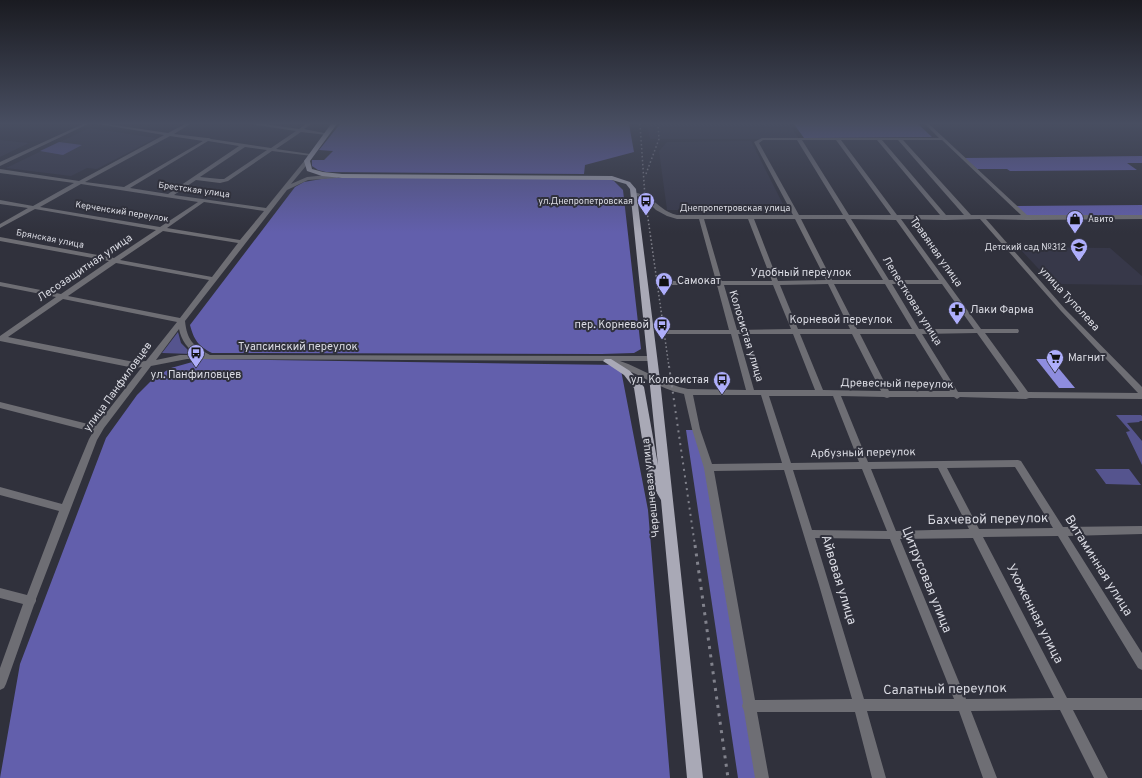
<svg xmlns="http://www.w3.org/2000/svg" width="1142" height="778" viewBox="0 0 1142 778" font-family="Overpass,sans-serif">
<rect width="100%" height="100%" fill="#30313c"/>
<path fill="#373849" d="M647 124H789L799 139H650Z
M89 128 156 138 97 169 87 168 71 176 6 168Z
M0 140 29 143 0 157Z
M751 141 788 214 759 211 667 210 659 151 667 142Z
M1018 247 1110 248 1142 276V285L1053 284Z"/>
<path fill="#55548e" d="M59 142 82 145 63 155 40 151Z
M178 332 181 343 192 354 162 353Z
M1116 415H1141L1142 416V421H1139L1140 422 1127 423 1142 441V465L1126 432 1130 431Z
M1095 469H1129L1141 485 1106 484Z"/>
<path fill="#625fac" d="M340 124H629L634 152 585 165 584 174 326 172 318 170 312 166V160H324L333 151 319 150Z
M794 124H918L932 137 804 138Z
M1142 156V163H1127L1137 170 1010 171 1007 169H977L964 158Z
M327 178H608L614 181 623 190 641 349 634 353 602 354 212 353C198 346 194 340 190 325L295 187 304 182Z
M1142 205V215L1026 216 1015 206Z
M203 359 620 365 648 510 670 778H0L20 664 106 438 137 395 154 378 171 368Z
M686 430H700L766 778H738Z"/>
<path fill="#8e8dde" d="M1036 359H1051L1075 388H1059Z"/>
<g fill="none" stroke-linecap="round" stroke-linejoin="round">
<path fill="#6e6e74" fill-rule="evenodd" d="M83 124H88L0 166V162Z
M98 124H107L168 133 185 124H190L174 134 207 138H209L211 139 271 148 296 131 256 125 254 124H264L299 129 306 124H311L304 129 329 134 327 135 301 132 276 149 310 154H312V156L272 151 228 181 220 183 196 180 174 195 266 208 305 160 310 161 291 184 307 177 337 174 340 176 337 178 308 180 287 190 185 321C187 340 193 346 210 355L651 356 655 359 654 361H620C644 369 664 385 688 389L746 390 731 334H667L663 332 667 330H729L717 285H660L657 283 660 281H716L699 219H677L667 216 656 210 645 199 631 194 634 192C640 194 645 195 649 198 660 205 664 212 677 215H793L754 142 762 138H939L925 124H929L1027 215H1142V219L1027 220 986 219 1065 309 1142 387V399L1029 398 1026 399 960 397 957 399 954 397H890L887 398 884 397 841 396 868 462 1018 460 1021 461 1063 527 1142 526V534L1068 536 1142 653V670L1138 668 1058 536 983 537 1067 698H1142V710H1073L1108 778H1094L1060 710 971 711 997 778H983L959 711H867L886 778H872L855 712H757L769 778H755L744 711 742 706 743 703 704 468 692 429 684 394C659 389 639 373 614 365L613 363 614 361 187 359 151 366 104 428 97 440 36 599V601L34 605 6 684 4 688 0 690V668L23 604 0 598V588L27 595 59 511 0 495V487L62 504 89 439 93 432 0 408V402L96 426 142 367 134 368 0 341V336L56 297 0 286V282L61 294 109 261 0 241V237L114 258 156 230 35 209 0 228V224L28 208 0 204V200L33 206 74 183 0 173V169L79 181 164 135ZM170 136 203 141 124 187 85 182ZM763 140H797L843 215H799L759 143ZM802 140H836L891 215H849ZM841 140H877L940 215H897ZM882 140H898L964 215H946ZM903 140H942L1021 215H971ZM208 141 239 146 168 194 130 188ZM245 147 267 150 224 179H220L200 177ZM81 184 198 202 160 227 40 207ZM204 202 264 211 240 240 167 228ZM704 219H748L772 281H722ZM754 219H795L826 280 778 281ZM801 219H845L883 280H832ZM851 219 896 220 939 280H889ZM901 219 945 220 980 219 1061 311 1138 393 1028 392 985 333H1018L1019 331 1018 329H981ZM163 231 238 243 212 277 120 260ZM116 263 209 280 180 318 68 296ZM828 284 850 329H798L780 285ZM834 284H885L912 329H857ZM892 284H942L974 329H919ZM724 285H773L791 329 737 330ZM63 299 177 322 146 361 134 362 8 337ZM179 329C181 340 188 349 197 355H180L156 360ZM977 333 1019 392H958L922 334ZM738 334H793L815 390H754ZM800 334H852L881 391 823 390ZM860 334H915L950 391H889ZM693 395H761L782 463 712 464 700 429ZM769 396H833L859 462 791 463ZM1015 467 1053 528 979 529 947 468ZM938 468 969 529 896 531 871 469ZM862 469 887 531 812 530 793 470ZM784 470 819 585 852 699 755 700 714 471ZM815 538 890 539 954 699H864ZM973 538 1054 698 966 699 900 539Z"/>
<path fill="#a9a9b6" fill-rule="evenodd" d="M331 124H337L310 161 312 169 323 172 342 174 612 176 630 182 636 189 660 380 703 778H687L661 500 651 483 646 464 634 388 624 375 603 361 605 359H611L630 371 644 387 658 465 630 189 626 184 612 180 342 178 322 176 307 171 304 161Z"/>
<path stroke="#81828c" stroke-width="1.5" stroke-dasharray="1.5 2.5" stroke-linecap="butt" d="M640 124 645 197 669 367
M646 174 659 139 658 124"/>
<path stroke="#81828c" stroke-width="2" stroke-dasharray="2 4.5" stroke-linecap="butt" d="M669 366 695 546"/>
<path stroke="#81828c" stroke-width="3" stroke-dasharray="3 5.5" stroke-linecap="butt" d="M695 545 728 778"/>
</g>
<linearGradient id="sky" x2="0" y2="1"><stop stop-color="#1a1b21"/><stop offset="0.53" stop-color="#484e61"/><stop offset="1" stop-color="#484e61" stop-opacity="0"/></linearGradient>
<rect width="1142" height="233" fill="url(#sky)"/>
<defs>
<symbol id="bus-pin" viewBox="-11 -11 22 30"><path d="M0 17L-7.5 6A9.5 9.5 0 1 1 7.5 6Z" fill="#aeaefb" stroke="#30313c"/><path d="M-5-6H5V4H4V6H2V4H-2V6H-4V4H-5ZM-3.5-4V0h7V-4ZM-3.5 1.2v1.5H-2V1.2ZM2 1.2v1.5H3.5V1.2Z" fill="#111"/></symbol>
<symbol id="shop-pin" viewBox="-11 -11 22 30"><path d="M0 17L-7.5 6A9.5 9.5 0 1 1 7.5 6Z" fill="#aeaefb" stroke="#30313c"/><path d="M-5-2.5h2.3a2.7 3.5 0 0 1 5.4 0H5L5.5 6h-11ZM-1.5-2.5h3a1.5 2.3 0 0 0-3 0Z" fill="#111"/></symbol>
<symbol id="school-pin" viewBox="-11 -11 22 30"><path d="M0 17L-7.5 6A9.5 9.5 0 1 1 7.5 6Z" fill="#aeaefb" stroke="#30313c"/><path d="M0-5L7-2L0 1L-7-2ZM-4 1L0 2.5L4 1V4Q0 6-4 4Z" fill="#111"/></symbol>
<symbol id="pharmacy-pin" viewBox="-11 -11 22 30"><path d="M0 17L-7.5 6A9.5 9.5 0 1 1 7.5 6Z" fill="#aeaefb" stroke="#30313c"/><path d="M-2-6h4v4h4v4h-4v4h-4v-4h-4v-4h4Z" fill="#111"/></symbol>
<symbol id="supermarket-pin" viewBox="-11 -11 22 30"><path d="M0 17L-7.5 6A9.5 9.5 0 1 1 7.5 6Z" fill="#aeaefb" stroke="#30313c"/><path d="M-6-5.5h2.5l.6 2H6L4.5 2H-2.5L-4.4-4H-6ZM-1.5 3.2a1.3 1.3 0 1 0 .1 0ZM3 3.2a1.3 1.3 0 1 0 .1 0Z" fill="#111"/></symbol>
</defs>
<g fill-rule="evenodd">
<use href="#bus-pin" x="636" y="191" width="20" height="27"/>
<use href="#shop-pin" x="1065" y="209" width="20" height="27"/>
<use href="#school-pin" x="1069" y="237" width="20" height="27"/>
<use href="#shop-pin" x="654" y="271" width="20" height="27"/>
<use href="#pharmacy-pin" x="947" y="300" width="20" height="27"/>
<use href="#bus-pin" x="652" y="315" width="20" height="27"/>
<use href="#bus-pin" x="186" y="343" width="20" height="27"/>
<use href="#supermarket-pin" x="1045" y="348" width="20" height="27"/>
<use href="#bus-pin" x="712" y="370" width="20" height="27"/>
</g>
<g text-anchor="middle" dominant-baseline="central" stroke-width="4" stroke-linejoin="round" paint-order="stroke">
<g font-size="9" fill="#dadbe3" stroke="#30313c">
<text transform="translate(194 190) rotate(8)">Брестская улица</text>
<text x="735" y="208">Днепропетровская улица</text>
<text transform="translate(122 212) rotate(9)">Керченский переулок</text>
<text transform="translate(50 239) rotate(11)">Брянская улица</text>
</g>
<g font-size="9" fill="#dadbe3" stroke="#30313c" text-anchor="end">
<text x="633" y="201">ул.Днепропетровская</text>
<text x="1088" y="219" text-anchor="start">Авито</text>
<text x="1066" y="247">Детский сад №312</text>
</g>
<g font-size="11" fill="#dadbe3" stroke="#30313c">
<text transform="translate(936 252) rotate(55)">Травяная улица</text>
<text transform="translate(85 268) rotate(-34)">Лесозащитная улица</text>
<text x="801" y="273">Удобный переулок</text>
<text transform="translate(1069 299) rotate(47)">улица Туполева</text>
<text transform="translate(912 301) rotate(58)">Лепестковая улица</text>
<text x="841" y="320">Корневой переулок</text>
<text transform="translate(746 336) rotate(73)">Колосистая улица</text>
<text x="298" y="347">Туапсинский переулок</text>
<text transform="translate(897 384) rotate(1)">Древесный переулок</text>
<text transform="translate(118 387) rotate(-54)">улица Панфиловцев</text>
<text transform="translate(863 453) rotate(-1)">Арбузный переулок</text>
<text transform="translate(651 488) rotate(-96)">Черешневая улица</text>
</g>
<g font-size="11" fill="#dadbe3" stroke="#30313c" text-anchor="start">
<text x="677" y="281">Самокат</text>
<text x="970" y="310">Лаки Фарма</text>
<text x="649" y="325" text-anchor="end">пер. Корневой</text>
<text x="1068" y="358">Магнит</text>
<text x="196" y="375" text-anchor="middle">ул. Панфиловцев</text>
<text x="709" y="380" text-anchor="end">ул. Колосистая</text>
</g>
<g font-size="13" fill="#dadbe3" stroke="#30313c">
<text transform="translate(988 520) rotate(-1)">Бахчевой переулок</text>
<text transform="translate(1098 566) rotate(58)">Витаминная улица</text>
<text transform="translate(838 580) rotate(73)">Айвовая улица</text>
<text transform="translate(926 580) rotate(68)">Цитрусовая улица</text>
<text transform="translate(1034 614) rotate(63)">Ухоженная улица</text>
<text transform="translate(945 690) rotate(-1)">Салатный переулок</text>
</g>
</g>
</svg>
